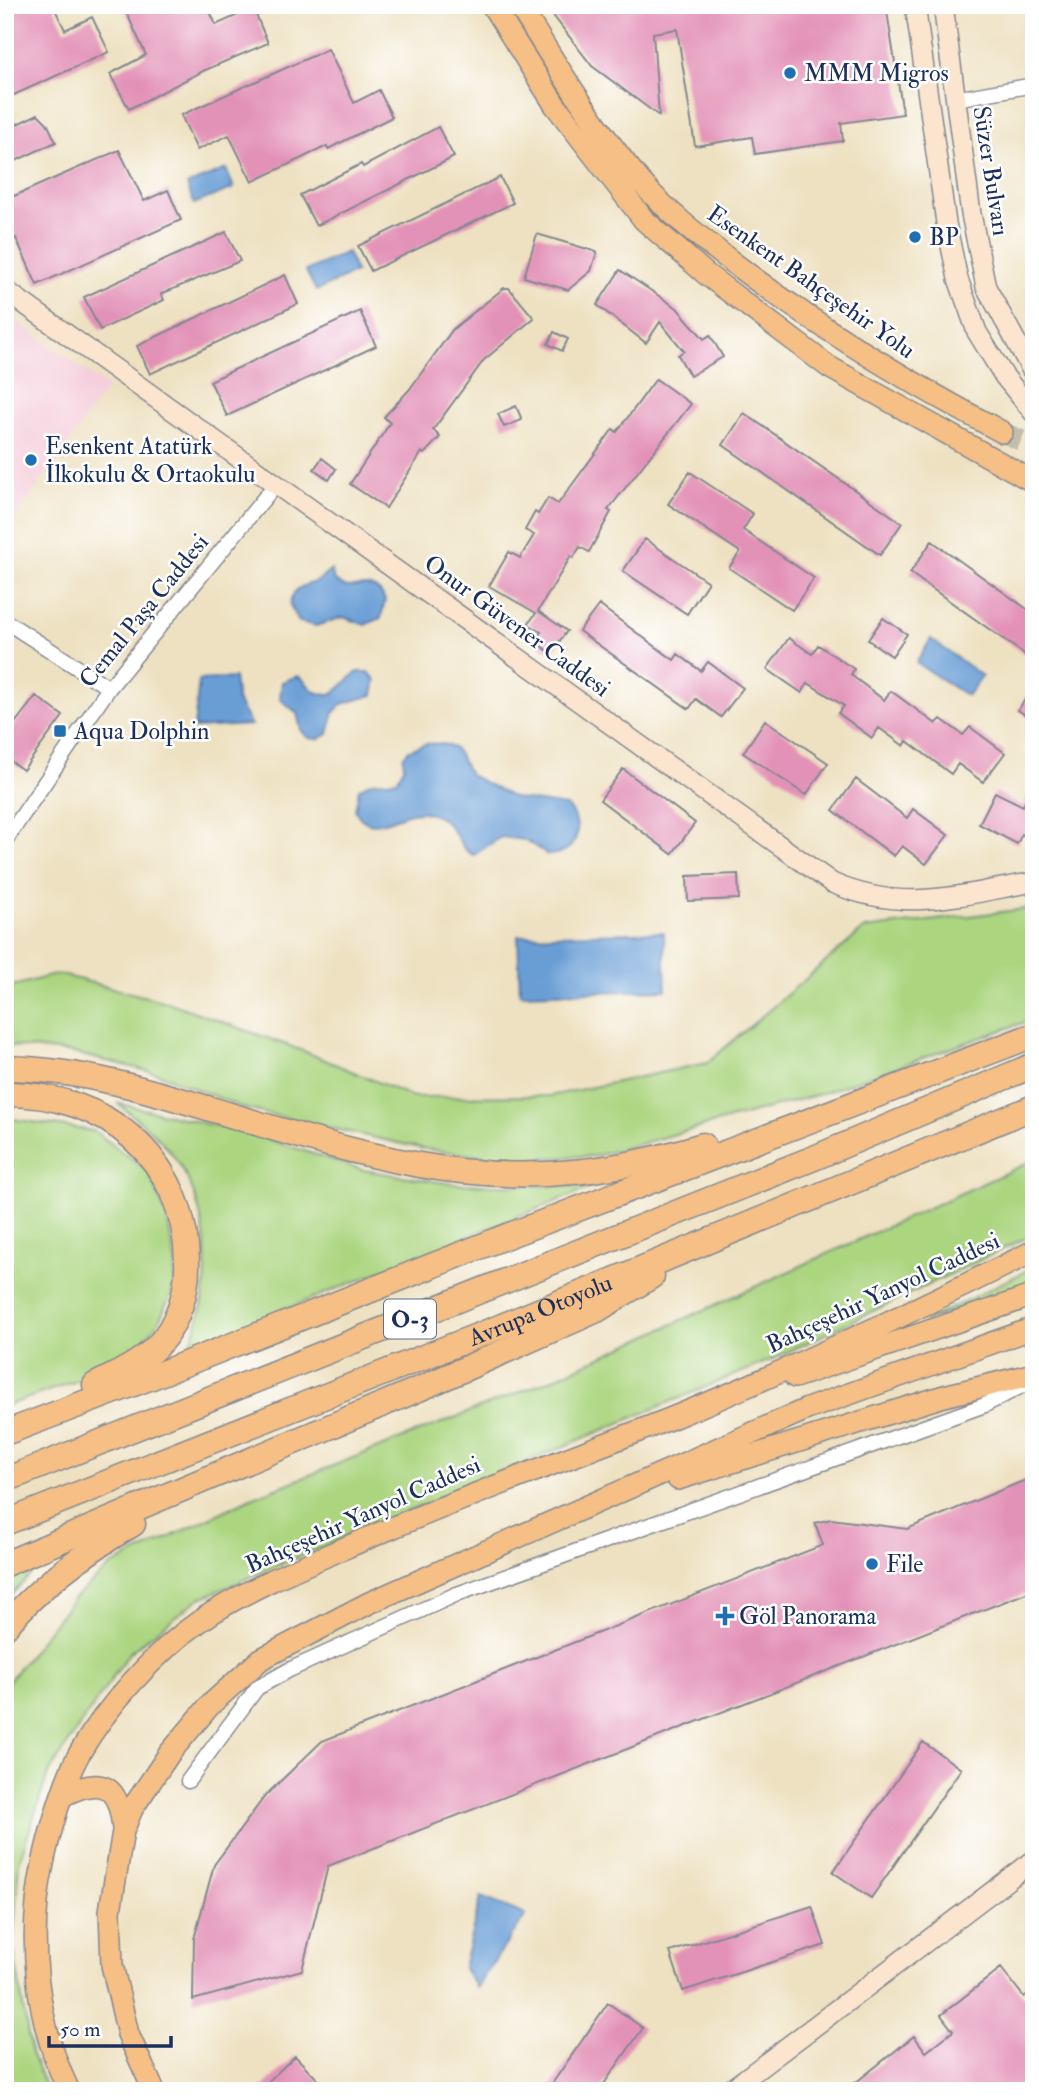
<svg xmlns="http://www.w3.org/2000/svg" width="1039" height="2096" viewBox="0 0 1039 2096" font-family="'IM FELL Double Pica',serif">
<rect width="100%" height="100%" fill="#fff"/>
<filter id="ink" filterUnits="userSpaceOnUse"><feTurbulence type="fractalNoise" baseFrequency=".0143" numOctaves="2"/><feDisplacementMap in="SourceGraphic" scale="14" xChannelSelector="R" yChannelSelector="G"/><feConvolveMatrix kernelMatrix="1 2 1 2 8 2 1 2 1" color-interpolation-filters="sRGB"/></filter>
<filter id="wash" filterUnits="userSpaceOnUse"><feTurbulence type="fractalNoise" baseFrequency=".00686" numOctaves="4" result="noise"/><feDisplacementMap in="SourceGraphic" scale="28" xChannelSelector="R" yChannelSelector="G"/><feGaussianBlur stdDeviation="1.57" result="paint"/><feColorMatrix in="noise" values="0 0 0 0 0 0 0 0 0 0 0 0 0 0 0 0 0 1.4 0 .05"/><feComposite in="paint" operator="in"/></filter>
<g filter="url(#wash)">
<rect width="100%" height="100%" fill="#eee1c1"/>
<path fill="#f5cfdc" d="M5 313 108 387 5 532Z"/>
<path fill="#acd580" stroke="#64826f" stroke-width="2" d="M1034 908V1019L820 1094 596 1156 505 1159 425 1149 246 1109 160 1074 74 1053 5 1045V988L58 974 170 1003 306 1052 413 1097 550 1096 707 1063 864 929Z
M117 1103 251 1134 363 1170 453 1184 592 1187 188 1348C213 1293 213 1221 181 1167 166 1141 141 1122 117 1103Z
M5 1118 94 1131 149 1172 167 1219 175 1261 173 1290 158 1323 134 1352 102 1372 5 1406Z
M1034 1160V1234L773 1359 198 1599 130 1652 82 1722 48 1774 19 1862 13 1946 31 2053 47 2091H5V1686L73 1599 112 1565 249 1499 550 1380Z
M1034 1267V1283L923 1322Z
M46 1559 5 1601V1576Z"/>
<path fill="#699ed5" stroke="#42669a" stroke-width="2" d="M226 169 234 188 194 204 187 185Z
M347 252 356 272 316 291 306 271Z
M331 570 335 581 345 587C362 588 375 579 385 600L381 618 365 625 343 617 316 626 299 622 290 605C292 586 303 587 317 581 322 579 327 573 331 570Z
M931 639 982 676 967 696 916 663Z
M358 672H369L376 680 373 695 342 704 334 712 328 734 319 739 308 738 301 730 297 713 280 699 282 682 297 676C306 679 307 686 314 691 336 703 343 680 358 672Z
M234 678 237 701 251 725 194 728 199 680Z
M425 744C460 741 455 751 470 775L514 798 566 806C587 825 577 855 548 855L525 840 501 837 474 855C455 849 458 816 422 812 397 810 371 841 355 810L359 789 371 782 397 780 404 767 403 757 409 750Z
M664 932 666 990 520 994 518 936Z
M481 1897 526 1915 476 1988 463 1967Z"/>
<g id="blocks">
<path fill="#e392b7" d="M5 5H53L65 30 92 17 109 52 5 99Z
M123 5H207L216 25 253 8 268 43 203 71 129 109 110 74 146 55Z
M545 5H886L903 114 841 123 843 141 755 154 752 137 695 146 677 29 653 33 659 116 592 66Z
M328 49 354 103 379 90 392 117 328 149 327 146 252 182 229 135 197 150 181 115Z
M38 114 47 123 56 142 5 166V130Z
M438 127 454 157 316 226 300 195 361 164 363 167Z
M119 150 144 201 168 190 181 220 37 285 16 238 5 243V200Z
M500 177 513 203 371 271 358 246Z
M226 232 240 261 161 294 164 300 100 330 84 297Z
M537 234 597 252 591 271 568 290 524 277Z
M620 270 677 308 704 339 710 335 723 357 690 376 678 355 684 351 660 322 646 343 597 305Z
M285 275 298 304 150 374 137 346Z
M504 288H509L534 318 484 360 433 430 440 437 424 454 422 452 386 508 350 484 390 423 384 417 409 390 453 329Z
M360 311 376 346 227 416 210 381Z
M554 332 568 339 562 351 548 344Z
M656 379 691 404 608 510 611 512 589 552 580 547 573 558 571 556 538 611 567 631 551 653 534 641 541 632 528 624 536 613 489 586 509 552 520 558 534 535 525 530 535 512 538 514 548 498 558 504 613 429 617 432Z
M516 406 522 420 504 427 498 414Z
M744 413 902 523 880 555 723 445Z
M322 458 336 469 329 480 314 469Z
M690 472 753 514 743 530 814 578 792 610 729 568 740 552 668 504Z
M645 539 708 582 687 614 623 571Z
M932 541 1034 614V661L910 573Z
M599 605 674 660 678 654 701 671 708 662 743 688 721 717 696 699 689 709 579 631Z
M883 618 907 634 892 656 868 640Z
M789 638 812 654 818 645 854 669 851 675 884 700 891 691 936 724 941 719 963 735 970 727 1005 753 983 782 958 764 951 774 907 741 904 746 879 728 872 738 838 713 844 706 808 683 802 693 767 669Z
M1034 686V721L1018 710Z
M36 696 63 716 23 770 5 757V736Z
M765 720 828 763 806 795 743 753Z
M623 769 695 823 672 854 600 800Z
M856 779 907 818 913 809 948 835 926 864 902 846 894 856 833 810Z
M1034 784V840L1022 834 1017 844 979 824 995 792 1023 806Z
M738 874 739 899 688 901 687 876Z
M1028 1479 1034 1492V1590L328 1866 302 1970 193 2000 194 1939 214 1865 265 1796 322 1741 823 1545 815 1523 831 1519 907 1529Z
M923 1742 961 1769 871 1898 833 1872Z
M812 1906 825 1945 683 1991 670 1952Z
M1001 1968 1024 1997 1034 1989V2091H845L914 2036 926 2052 953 2031 941 2015Z
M608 2003 643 2028 599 2091H547Z
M295 2056 329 2091H258Z"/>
</g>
</g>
<g filter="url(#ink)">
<use href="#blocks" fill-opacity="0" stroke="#848890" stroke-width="2"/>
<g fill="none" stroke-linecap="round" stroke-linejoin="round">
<path stroke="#c4bdad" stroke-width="21" stroke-dasharray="21 10" stroke-linecap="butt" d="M1002 432 1034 446"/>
<defs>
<path id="street" d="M955 99 1034 85
M5 621 109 688
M5 841 109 688 276 484
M188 1781 257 1688 289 1670 457 1594 985 1405 1031 1381"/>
<path id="secondary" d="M915 5 946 223 958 279 977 332 1004 376 1034 413
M943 5 971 214 986 287 1034 374
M5 290 832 883C904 914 959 895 1034 882
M729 2091 1034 1860"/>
<path id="primary" d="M492 5 555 105 644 220 706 274 829 367 1034 482
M519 5C557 66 594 127 640 181 667 212 700 237 732 262 817 327 908 382 1002 432
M795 1377 1034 1295
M678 1479 944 1396 1034 1374
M64 1795C104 1775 119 1787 123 1829
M69 2091C36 2023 27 1938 43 1864 49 1834 64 1781 79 1754 106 1707 155 1652 200 1621 253 1584 323 1558 382 1532 478 1491 576 1456 672 1418 795 1368 915 1310 1034 1251
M154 2091 128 2034 112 1965 110 1911 123 1831 132 1809 169 1754 210 1705 261 1659 369 1603 807 1409 1034 1328"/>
<g id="highway">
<path d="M5 1068C82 1069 155 1092 227 1114 402 1168 521 1202 703 1145"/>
<path d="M5 1094C106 1093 185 1158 187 1262 188 1290 178 1324 158 1345 140 1364 117 1374 95 1385"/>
<path d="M5 1433 152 1377 507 1236 1034 1035"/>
<path d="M5 1480 814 1158 1034 1065"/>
<path id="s1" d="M5 1523 497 1328 1034 1107"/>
<path d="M5 1564 426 1386 597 1310 652 1276"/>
<path d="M5 1627C41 1584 85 1552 133 1524"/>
</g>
</defs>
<use href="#street" stroke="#848890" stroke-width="17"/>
<use href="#secondary" stroke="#848890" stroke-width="22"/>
<use href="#primary" stroke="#848890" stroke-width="24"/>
<use href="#highway" stroke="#848890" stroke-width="27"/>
<use href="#street" stroke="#fff" stroke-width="14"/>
<use href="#secondary" stroke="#fbe5cf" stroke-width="19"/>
<use href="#primary" stroke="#f5bf86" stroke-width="21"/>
<use href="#highway" stroke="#f5bf86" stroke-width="24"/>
</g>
</g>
<g fill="#1f6fb2" stroke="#fff" stroke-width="2.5">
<circle cx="790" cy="73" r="7"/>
<circle cx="915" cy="237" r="7"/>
<circle cx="31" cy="460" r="7"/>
<rect x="53" y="724" width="14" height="14" rx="3.5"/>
<circle cx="872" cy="1564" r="7"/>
<path d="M721.5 1605.5h7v7h7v7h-7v7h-7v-7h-7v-7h7z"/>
</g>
<g text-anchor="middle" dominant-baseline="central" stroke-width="5" stroke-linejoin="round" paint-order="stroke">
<rect fill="#fff" stroke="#5f6d8e" stroke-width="2" x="384" y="1299.5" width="52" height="39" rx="5"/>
<g font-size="23" font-weight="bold" fill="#1b2f5e">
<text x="410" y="1319">O-3</text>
</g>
<g font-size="24" fill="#1b2f5e" stroke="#fff" text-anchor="start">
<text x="804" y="73">MMM Migros</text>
<text x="929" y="237">BP</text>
<text x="45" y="446">Esenkent Atatürk<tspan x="45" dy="28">İlkokulu &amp; Ortaokulu</tspan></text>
<text x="74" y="731">Aqua Dolphin</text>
<text x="886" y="1564">File</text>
<text x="739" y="1616">Göl Panorama</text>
</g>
<g font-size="24" fill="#1b2f5e" stroke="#fff">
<text transform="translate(991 171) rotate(81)">Süzer Bulvarı</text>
<text transform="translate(811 282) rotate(35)">Esenkent Bahçeşehir Yolu</text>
<text transform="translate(144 611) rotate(-51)">Cemal Paşa Caddesi</text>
<text transform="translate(517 626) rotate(36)">Onur Güvener Caddesi</text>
<text transform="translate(883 1293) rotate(-25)">Bahçeşehir Yanyol Caddesi</text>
<text stroke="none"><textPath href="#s1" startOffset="576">Avrupa Otoyolu</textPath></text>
<text transform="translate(363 1515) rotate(-24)">Bahçeşehir Yanyol Caddesi</text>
</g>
</g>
<rect width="1039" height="2096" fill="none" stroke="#fff" stroke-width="28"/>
<path d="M49 2036v10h122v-10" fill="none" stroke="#1b2f5e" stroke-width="3.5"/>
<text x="60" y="2036" font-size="21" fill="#1b2f5e" stroke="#ffffff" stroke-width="5" paint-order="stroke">50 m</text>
</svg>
